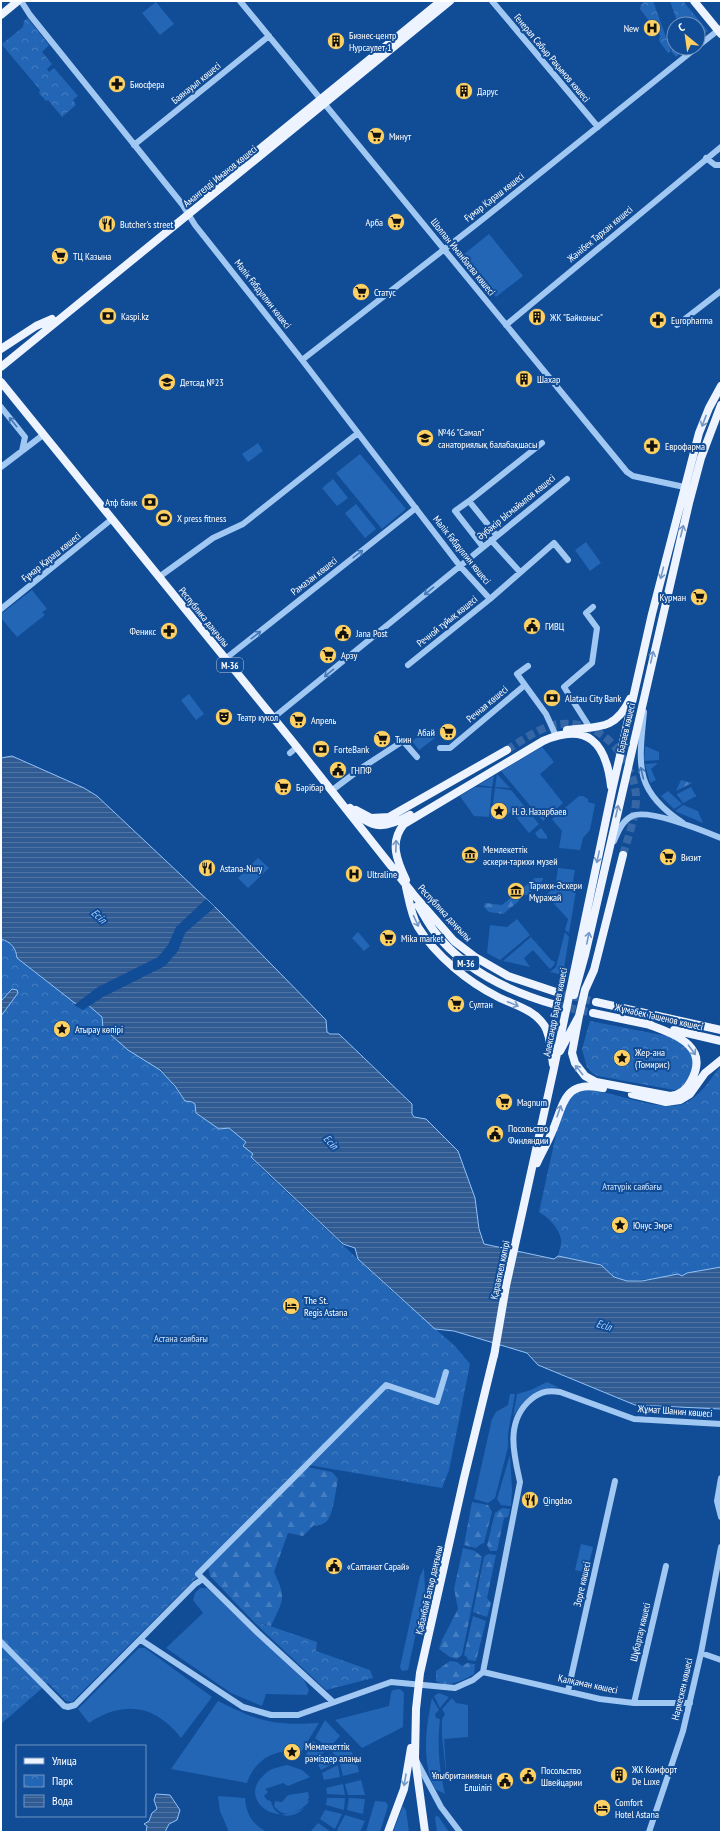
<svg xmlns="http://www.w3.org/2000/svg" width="722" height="1833" viewBox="0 0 722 1833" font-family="'PT Sans Narrow',sans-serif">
<defs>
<pattern id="forest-firs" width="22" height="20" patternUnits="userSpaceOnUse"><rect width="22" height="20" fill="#2466b6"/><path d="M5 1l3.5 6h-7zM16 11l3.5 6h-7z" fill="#457dc1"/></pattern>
<pattern id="park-crowns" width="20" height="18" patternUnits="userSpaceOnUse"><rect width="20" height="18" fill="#2466b6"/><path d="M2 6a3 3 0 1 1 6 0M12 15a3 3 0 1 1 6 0" fill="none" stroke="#457dc1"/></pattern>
<pattern id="water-rules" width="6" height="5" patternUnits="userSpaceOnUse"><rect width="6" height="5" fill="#315c93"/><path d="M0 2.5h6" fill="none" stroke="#5074a3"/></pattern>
</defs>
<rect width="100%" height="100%" fill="#114c96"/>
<path fill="#2466b6" d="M156 2 174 24 160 35 142 13Z
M489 234 523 276 496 297 463 255Z
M258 443 263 451 248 462 242 454Z
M360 454 406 509 382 529 336 473Z
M333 479 348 498 337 506 322 488Z
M356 504 376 529 365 538 345 513Z
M586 542 601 563 590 571 575 550Z
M32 590 47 609 42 612 45 615 17 637 1 618V614Z
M189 694 204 714 196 720 181 700Z
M428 729 435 738 419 750 412 741Z
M645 746 659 752V760L644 761Z
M542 747 554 762 540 774 563 803 543 821 501 771Z
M658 763 651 769 656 780 650 783 645 764Z
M497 774 510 788 495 787Z
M494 776 492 787 478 785Z
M475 787 492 788 489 817 474 816 460 796Z
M495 788 511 790 539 824 529 833 511 811 502 820 491 818Z
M668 791 682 804 674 809 661 796Z
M579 796H583L588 799V802L595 804 590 830 583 838 580 850 559 848 562 831 552 819Z
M683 805 698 811 703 823 675 811Z
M541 828 547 836V839L538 838 535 833Z
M258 858 269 868 248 888 238 878Z
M558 868 575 870 573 881 576 891 569 933 565 930 568 919 546 895 555 887Z
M517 919 530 935 500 960 487 953 490 925 507 927Z
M358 932 370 946 364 951 352 938Z
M565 932 569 937 563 975 550 972 556 967Z
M531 937 551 960 555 962 554 965 550 969 533 950 524 958 530 967 503 961Z
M547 1382 560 1388C538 1385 523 1399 513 1417L517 1394 531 1390Z
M510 1394H515L508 1434V1447L495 1498 488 1503 474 1499 492 1419 496 1412 508 1405Z
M510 1455 512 1490 511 1506 501 1505 497 1499Z
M581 1544 593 1547 587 1573 575 1570Z
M424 1568 425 1590 408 1670 402 1671 400 1667 420 1576Z
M200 1588H207L304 1680 309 1690 307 1695 266 1694 262 1706 231 1693 166 1648 203 1613 193 1600 195 1593Z
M139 1648H145L212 1697 181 1738C156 1705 123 1700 89 1723L78 1709Z
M400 1689 404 1693 403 1727 362 1748 335 1720 389 1706 391 1693 393 1690Z
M439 1693 449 1697 440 1708 434 1696Z
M432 1698 439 1710 435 1714 436 1718 440 1719C437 1745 439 1769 445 1794L435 1789C421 1762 426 1727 432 1698Z
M452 1698 456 1703 468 1705V1737L444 1739 447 1782 442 1736V1719L445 1714 442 1709Z
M218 1701C258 1721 273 1726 319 1723L301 1752C276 1747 255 1759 247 1783L171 1769Z
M325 1720 340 1736 329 1748 315 1738Z
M313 1741 326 1750 314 1762 306 1755Z
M345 1742 353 1754 339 1760 332 1752Z
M330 1754 336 1762 321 1770 318 1765Z
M355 1756 359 1772 343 1776 340 1764Z
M287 1765 302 1770 310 1777 288 1786 283 1783 265 1789 268 1792 264 1796 267 1800 271 1801C274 1818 293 1820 304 1808 293 1814 283 1818 274 1806L275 1801 282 1802 288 1795 308 1792 309 1797 306 1804 308 1800 309 1802C280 1833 235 1799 265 1774 271 1768 279 1767 287 1765Z
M338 1765 340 1777 324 1780 322 1773Z
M361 1780 365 1795H348L345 1784Z
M343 1784 345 1795 327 1794 326 1788Z
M218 1796 245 1798C246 1814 252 1824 267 1832H229L220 1811Z
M327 1798H345L344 1810 326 1805Z
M349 1798 365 1799 363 1814 347 1810Z
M375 1801 386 1802 388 1806 380 1832H366Z
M403 1806 406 1810 409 1832H393Z
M325 1810 342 1814 335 1829 320 1819Z
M345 1815 365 1821 360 1832H340L337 1830Z
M438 1816 449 1832H437L435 1817Z
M318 1823 331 1832H312L311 1831Z"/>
<path fill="url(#forest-firs)" d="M681 780 692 783 676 791Z
M691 787 696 796 683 803 677 794Z
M535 878H543V880L527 895H521L518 892Z
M517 893 519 901 503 914 489 912 484 907 485 903 502 905Z
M307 1467 332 1472 338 1479C336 1489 333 1516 326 1522 324 1524 319 1525 317 1526L314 1525 303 1536 288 1533 274 1572C287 1599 283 1600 271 1626L252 1620 210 1576 208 1567Z
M472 1502 488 1505 492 1512 484 1543 481 1544 476 1548 464 1545Z
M502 1508 510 1509 508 1517 504 1518 497 1551H490L487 1545 495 1513Z
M463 1548 475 1551 482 1557 462 1655 457 1659 450 1657 439 1649 442 1640 458 1609 454 1589Z
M488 1554 496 1555 487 1598 491 1603 487 1617 473 1612 484 1557Z
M473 1616 486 1621 476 1661 468 1660 467 1657 464 1655Z
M450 1661 457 1662 462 1666 467 1663 475 1664 474 1674C462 1681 448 1688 436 1681V1671Z"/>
<path fill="url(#park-crowns)" d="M645 1H653L671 51 676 48H687L676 57 671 51 668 53 659 41 660 35 640 9 641 5Z
M670 1H683L708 31 698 39V24H678Z
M26 19H28L49 45 42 52 52 64 47 69 49 72 54 68 78 96 73 100 76 105 62 117 48 100 46 101 39 93 40 90 3 46 2 44 23 27 24 21Z
M1 939C11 942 15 948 17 958L76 1004H87L102 1017 128 1050 151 1063 167 1077 185 1101 192 1102 195 1104 196 1113 219 1129 229 1128 246 1142 253 1154 251 1158 267 1174 394 1293 455 1346 470 1364 449 1470 442 1488 309 1465 72 1702 66 1701 48 1683 1 1724Z
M590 1021 677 1038 685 1041 698 1070 682 1088 674 1090 598 1076 592 1073 587 1067 582 1049Z
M721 1066V1267L687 1273 682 1276 627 1281 614 1277 601 1265 558 1256C559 1251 562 1244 561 1239 559 1228 548 1217 539 1212L561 1112C565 1103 570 1093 581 1090 590 1087 599 1091 607 1093 628 1098 659 1109 679 1105 699 1100 709 1080 721 1066Z
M252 1620 317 1642 316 1651 370 1670 373 1678 326 1690Z"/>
<path fill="url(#water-rules)" stroke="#92c2f7" d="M12 756 84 788 97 796 215 907 326 1020 327 1032 330 1034H339L412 1104V1114L414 1117 426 1119 458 1151 475 1198 479 1229 484 1244 554 1259 558 1256 601 1265 614 1277 627 1281H642L678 1274 682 1276 687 1273 721 1267V1409L635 1405 538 1365 527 1353 454 1331 435 1329 358 1259 355 1248 343 1244 251 1157 253 1154 243 1146 246 1142 229 1128 219 1129 196 1113 195 1104 192 1102 185 1101 175 1086 160 1070 128 1050 103 1028 102 1017 87 1004H76L17 958C16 948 11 942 1 939V758Z
M12 989 17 990 18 993 1 1016V1001Z
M156 1794 170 1795 180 1810 177 1820 169 1824 165 1832H146L147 1826 144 1824 149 1821 152 1813 157 1809 154 1800Z"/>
<path fill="#114c96" d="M206 899 215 907 185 933 178 951 165 966 103 997 83 1010 74 1005 98 987 158 957 168 945 176 927Z"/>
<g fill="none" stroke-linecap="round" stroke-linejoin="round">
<path stroke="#3567a6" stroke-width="8" stroke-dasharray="8 4" stroke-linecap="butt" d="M507 750C521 741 535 731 550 726 578 718 606 731 621 755 629 768 636 782 636 798 636 817 628 837 623 855
M559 993 596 1002
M556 1005 593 1013"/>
<path stroke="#a1c7f3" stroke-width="6" d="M21 1 30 15 182 204 195 225 302 360 460 566 490 599
M240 1 627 472 633 476 689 488
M492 1 598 127
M698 46 721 28
M134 145 269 36
M706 158 715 165H721
M506 325 721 147
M677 325 721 291
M302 360 478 223 696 48
M1 407 25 437 22 451
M1 467 43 435
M469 501 542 443
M491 540 520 572
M483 547 455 511 469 501 497 536
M159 577 213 538 243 524 358 433
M1 609 112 519
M225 659 416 508
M408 665 490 599 554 543 568 560
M528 666 517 674 546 714 556 736
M644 712C639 765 633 790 683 823
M273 718 567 479
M590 728 564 687 592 663 597 628 586 613 593 607
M440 748H450L525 685
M290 753 297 747
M331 791 363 767 403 741 417 757
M614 841C618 832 622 821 632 816 648 808 704 831 721 838
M721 1478 717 1501 721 1517
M203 1579 258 1633 332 1701
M141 1640 243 1707 271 1715H298L391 1682 455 1688 473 1680 483 1672 520 1482C514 1455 506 1425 527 1403 538 1392 546 1390 560 1392L634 1419 721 1424
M1 1642 64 1706 68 1707 75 1705 195 1584 203 1579 198 1574 386 1385 437 1402 446 1372
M701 1653 721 1660
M483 1672 600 1699 634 1703H690
M568 1691 615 1481
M634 1703 666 1566
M417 1762 441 1807 460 1832
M649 1832 683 1731 701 1653 721 1547"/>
<path stroke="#edf4ff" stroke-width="8" d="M694 1 721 34
M1 15 18 1
M206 193 441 1
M1 349 36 326 52 319
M1 367 450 1
M1 382 297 747 414 895 454 941 475 957 508 976 559 993
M567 730C598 726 615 731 630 699
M350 808C372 829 383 830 410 815
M356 810 371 818 389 817 507 750
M406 880C397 861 389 842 404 824L543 741C587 722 606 742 611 786
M406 887C409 900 411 915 418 927 436 956 468 982 498 997 514 1005 533 1009 544 1025 551 1035 551 1052 553 1064
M418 905C423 914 428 923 434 931 464 971 510 992 556 1005
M574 995 585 955 689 503 701 458 721 405
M596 1002 721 1030
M593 1013 651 1025
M579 1016 572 1053 575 1063 585 1076 596 1082 670 1096C680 1095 687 1089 691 1081 711 1045 673 1034 647 1024
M674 1030 721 1041
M560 1051 579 1016 585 990 594 970 623 855
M632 1094 666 1102 680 1100 690 1094 705 1073 721 1060
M537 1163C542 1152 548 1142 552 1132 564 1105 563 1079 603 1088
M494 1356 506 1286 554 1068 612 791 652 614 699 433 709 408 721 386
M388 1832 404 1789 411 1748
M425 1832 415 1758 416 1709 420 1673 464 1478 495 1351"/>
</g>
<defs><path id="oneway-shaft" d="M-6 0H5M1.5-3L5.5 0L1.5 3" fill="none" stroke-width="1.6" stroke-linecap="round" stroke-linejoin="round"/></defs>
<g stroke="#7498c5">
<use href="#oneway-shaft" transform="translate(704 421) rotate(111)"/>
<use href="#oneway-shaft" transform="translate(682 531) rotate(-76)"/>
<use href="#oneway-shaft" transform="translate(662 573) rotate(104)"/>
<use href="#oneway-shaft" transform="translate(652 657) rotate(-77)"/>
<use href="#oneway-shaft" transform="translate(617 811) rotate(-77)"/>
<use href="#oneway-shaft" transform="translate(396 846) rotate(-88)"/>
<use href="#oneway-shaft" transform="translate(598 857) rotate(102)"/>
<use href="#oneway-shaft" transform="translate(416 921) rotate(65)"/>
<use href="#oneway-shaft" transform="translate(588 938) rotate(-78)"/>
<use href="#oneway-shaft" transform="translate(513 1004) rotate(22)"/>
<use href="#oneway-shaft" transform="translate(692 1050) rotate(53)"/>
<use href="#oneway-shaft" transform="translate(579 1070) rotate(-129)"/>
<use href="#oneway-shaft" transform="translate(559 1111) rotate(-71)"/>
<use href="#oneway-shaft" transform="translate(405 1780) rotate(100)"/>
</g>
<g stroke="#4377b7">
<use href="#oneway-shaft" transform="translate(13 422) rotate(-129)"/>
<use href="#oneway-shaft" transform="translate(358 554) rotate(-38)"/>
<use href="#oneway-shaft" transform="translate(429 591) rotate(141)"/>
<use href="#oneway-shaft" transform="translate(256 635) rotate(-38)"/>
<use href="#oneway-shaft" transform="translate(329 673) rotate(141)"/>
<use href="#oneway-shaft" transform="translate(642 773) rotate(-103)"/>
</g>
<defs>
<symbol id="hospital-disc" viewBox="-11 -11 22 22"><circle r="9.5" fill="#ffd163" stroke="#114c96"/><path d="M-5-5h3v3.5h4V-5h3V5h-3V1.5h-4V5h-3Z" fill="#111"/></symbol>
<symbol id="building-disc" viewBox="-11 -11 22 22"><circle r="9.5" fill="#ffd163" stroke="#114c96"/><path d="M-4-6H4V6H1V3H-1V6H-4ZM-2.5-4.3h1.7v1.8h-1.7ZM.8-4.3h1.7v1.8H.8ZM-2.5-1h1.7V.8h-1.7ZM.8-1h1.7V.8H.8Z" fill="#111"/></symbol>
<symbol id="pharmacy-disc" viewBox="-11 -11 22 22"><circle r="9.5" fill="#ffd163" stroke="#114c96"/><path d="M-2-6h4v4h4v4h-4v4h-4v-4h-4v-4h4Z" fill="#111"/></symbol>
<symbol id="supermarket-disc" viewBox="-11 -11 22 22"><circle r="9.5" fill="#ffd163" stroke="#114c96"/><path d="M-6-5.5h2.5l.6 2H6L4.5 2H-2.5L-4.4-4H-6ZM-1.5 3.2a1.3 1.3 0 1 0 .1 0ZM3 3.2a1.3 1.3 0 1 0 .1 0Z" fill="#111"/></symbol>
<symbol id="restaurant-disc" viewBox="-11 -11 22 22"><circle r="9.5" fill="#ffd163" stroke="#114c96"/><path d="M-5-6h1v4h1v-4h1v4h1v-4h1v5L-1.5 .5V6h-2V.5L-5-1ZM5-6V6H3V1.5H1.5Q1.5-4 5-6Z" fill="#111"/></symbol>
<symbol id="bank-disc" viewBox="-11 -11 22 22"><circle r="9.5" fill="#ffd163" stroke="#114c96"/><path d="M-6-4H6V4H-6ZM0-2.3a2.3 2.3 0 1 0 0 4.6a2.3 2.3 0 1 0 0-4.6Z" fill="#111"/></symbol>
<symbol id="school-disc" viewBox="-11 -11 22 22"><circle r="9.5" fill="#ffd163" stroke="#114c96"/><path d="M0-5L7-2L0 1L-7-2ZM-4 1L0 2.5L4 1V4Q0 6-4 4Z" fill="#111"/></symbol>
<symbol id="stadium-disc" viewBox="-11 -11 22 22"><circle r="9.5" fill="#ffd163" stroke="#114c96"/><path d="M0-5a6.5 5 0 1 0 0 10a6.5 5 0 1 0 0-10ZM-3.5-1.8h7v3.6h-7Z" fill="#111"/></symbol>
<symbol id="civic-disc" viewBox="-11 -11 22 22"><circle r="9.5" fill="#ffd163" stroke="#114c96"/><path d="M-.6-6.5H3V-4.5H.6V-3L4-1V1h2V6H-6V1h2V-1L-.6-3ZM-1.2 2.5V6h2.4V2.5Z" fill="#111"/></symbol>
<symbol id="theatre-disc" viewBox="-11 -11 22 22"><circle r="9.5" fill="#ffd163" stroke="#114c96"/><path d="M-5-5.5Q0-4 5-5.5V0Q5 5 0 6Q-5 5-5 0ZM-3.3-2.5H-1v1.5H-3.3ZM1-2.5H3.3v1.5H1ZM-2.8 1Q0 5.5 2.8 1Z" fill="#111"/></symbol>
<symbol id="sight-disc" viewBox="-11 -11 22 22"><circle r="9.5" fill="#ffd163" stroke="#114c96"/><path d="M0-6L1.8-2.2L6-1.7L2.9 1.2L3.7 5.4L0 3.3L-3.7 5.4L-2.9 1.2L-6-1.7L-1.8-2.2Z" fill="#111"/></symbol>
<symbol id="museum-disc" viewBox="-11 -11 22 22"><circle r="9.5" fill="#ffd163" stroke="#114c96"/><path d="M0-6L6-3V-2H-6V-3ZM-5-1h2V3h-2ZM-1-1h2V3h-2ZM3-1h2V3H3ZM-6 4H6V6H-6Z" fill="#111"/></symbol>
<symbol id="hotel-disc" viewBox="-11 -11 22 22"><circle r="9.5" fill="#ffd163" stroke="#114c96"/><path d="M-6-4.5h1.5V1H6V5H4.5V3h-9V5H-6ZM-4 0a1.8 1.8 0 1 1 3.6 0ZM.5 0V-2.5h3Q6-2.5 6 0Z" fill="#111"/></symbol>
</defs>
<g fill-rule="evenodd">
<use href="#hospital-disc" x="642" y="18" width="20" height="20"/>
<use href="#building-disc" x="326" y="31" width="20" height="20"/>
<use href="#pharmacy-disc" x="107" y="74" width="20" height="20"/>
<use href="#building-disc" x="454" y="81" width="20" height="20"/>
<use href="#supermarket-disc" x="366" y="126" width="20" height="20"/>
<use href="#supermarket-disc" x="386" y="212" width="20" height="20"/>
<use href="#restaurant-disc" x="97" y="214" width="20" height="20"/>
<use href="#supermarket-disc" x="50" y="246" width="20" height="20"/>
<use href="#supermarket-disc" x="351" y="282" width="20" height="20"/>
<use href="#bank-disc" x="98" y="306" width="20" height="20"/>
<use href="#building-disc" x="527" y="307" width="20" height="20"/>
<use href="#pharmacy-disc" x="648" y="310" width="20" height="20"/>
<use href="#building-disc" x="514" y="369" width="20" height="20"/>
<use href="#school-disc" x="157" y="372" width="20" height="20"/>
<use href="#school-disc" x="415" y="428" width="20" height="20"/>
<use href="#pharmacy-disc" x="642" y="436" width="20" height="20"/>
<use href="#bank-disc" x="140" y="492" width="20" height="20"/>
<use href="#stadium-disc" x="154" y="508" width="20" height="20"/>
<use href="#supermarket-disc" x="689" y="587" width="20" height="20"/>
<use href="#civic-disc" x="522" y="616" width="20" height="20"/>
<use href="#pharmacy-disc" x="159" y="621" width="20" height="20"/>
<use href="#civic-disc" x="333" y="623" width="20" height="20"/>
<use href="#supermarket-disc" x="318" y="645" width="20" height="20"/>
<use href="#bank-disc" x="542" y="688" width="20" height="20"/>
<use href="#theatre-disc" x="214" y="707" width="20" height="20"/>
<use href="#supermarket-disc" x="288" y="710" width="20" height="20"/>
<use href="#supermarket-disc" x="438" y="722" width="20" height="20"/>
<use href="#supermarket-disc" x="372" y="729" width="20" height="20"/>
<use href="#bank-disc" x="311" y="739" width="20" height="20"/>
<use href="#civic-disc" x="328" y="760" width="20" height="20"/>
<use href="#supermarket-disc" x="273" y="777" width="20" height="20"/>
<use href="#sight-disc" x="489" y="801" width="20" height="20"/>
<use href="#museum-disc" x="460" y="845" width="20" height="20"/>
<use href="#supermarket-disc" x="658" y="847" width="20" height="20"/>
<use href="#restaurant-disc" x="197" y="858" width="20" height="20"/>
<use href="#hospital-disc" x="344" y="864" width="20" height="20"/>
<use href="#museum-disc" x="506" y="881" width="20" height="20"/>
<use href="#supermarket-disc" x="378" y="928" width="20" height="20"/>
<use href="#supermarket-disc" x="446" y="994" width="20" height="20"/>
<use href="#sight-disc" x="52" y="1019" width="20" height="20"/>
<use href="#sight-disc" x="612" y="1048" width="20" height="20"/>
<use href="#supermarket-disc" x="494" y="1092" width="20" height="20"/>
<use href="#civic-disc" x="485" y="1124" width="20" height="20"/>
<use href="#sight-disc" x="610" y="1215" width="20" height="20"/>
<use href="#hotel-disc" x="281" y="1296" width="20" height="20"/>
<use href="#restaurant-disc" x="520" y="1490" width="20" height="20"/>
<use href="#civic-disc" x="324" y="1556" width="20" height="20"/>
<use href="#sight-disc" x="282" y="1742" width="20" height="20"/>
<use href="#building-disc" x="609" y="1765" width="20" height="20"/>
<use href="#civic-disc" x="518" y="1766" width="20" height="20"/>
<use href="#civic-disc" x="495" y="1771" width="20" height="20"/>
<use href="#hotel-disc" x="592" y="1798" width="20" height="20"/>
</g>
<g text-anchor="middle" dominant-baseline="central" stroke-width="4" stroke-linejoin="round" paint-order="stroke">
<g fill="#114c96" stroke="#b8c9e0" stroke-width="1">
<rect x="217" y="658" width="26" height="14" rx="3"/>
<rect x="453" y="956" width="26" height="14" rx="3"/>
</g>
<g font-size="9" font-weight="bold" fill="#fff">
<text x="230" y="665">M-36</text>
<text x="466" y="963">M-36</text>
</g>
<g font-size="10" fill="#fff" stroke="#114c96" text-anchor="start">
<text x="639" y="28" text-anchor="end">New</text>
<text x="349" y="35">Бизнес-центр<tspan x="349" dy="12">Нурсаулет 1</tspan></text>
<text x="130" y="84">Биосфера</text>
<text x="477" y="91">Дарус</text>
<text x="389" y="136">Минут</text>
<text x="383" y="222" text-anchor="end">Арба</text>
<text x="120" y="224">Butcher's street</text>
<text x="73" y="256">ТЦ Казына</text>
<text x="374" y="292">Статус</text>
<text x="121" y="316">Kaspi.kz</text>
<text x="550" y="317">ЖК "Байконыс"</text>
<text x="671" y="320">Europharma</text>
<text x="537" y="379">Шахар</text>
<text x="180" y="382">Детсад №23</text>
<text x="438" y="432">№46 "Самал"<tspan x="438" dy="12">санаториялық балабақшасы</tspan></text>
<text x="665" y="446">Еврофарма</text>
<text x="137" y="502" text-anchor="end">Атф банк</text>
<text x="177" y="518">X press fitness</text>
<text x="686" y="597" text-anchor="end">Курман</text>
<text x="545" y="626">ГИВЦ</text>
<text x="156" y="631" text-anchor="end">Феникс</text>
<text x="356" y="633">Jana Post</text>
<text x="341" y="655">Арзу</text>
<text x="565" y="698">Alatau City Bank</text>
<text x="237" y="717">Театр кукол</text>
<text x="311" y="720">Апрель</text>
<text x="435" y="732" text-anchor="end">Абай</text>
<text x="395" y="739">Тиин</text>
<text x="334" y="749">ForteBank</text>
<text x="351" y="770">ГНПФ</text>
<text x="296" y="787">Бәрібар</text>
<text x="512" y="811">Н. Ә. Назарбаев</text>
<text x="483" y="849">Мемлекеттік<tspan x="483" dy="12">әскери-тарихи музей</tspan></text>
<text x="681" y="857">Визит</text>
<text x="220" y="868">Astana-Nury</text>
<text x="367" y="874">Ultraline</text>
<text x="529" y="885">Тарихи-Әскери<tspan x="529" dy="12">Мұражай</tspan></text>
<text x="401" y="938">Mika market</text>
<text x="469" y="1004">Султан</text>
<text x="75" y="1029">Атырау көпірі</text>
<text x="635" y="1052">Жер-ана<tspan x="635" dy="12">(Томирис)</tspan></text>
<text x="517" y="1102">Magnum</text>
<text x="508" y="1128">Посольство<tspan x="508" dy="12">Финляндии</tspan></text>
<text x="633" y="1225">Юнус Эмре</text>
<text x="304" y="1300">The St.<tspan x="304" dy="12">Regis Astana</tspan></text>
<text x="543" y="1500">Qingdao</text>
<text x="347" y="1566">«Салтанат Сарай»</text>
<text x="305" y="1746">Мемлекеттік<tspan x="305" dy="12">рәміздер алаңы</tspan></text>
<text x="632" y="1769">ЖК Комфорт<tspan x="632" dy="12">De Luxe</tspan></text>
<text x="541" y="1770">Посольство<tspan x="541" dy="12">Швейцарии</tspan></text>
<text x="492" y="1775" text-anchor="end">Ұлыбританияның<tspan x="492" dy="12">Елшілігі</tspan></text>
<text x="615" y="1802">Comfort<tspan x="615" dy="12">Hotel Astana</tspan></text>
</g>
<g font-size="10" fill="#fff" stroke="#114c96">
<text transform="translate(552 58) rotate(50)">Генерал Сабыр Рақымов көшесі</text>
<text transform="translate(196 83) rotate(-39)">Баянауыл көшесі</text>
<text transform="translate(220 176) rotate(-39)">Амангелді Иманов көшесі</text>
<text transform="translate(494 197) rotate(-38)">Ғұмар Қараш көшесі</text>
<text transform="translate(600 234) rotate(-40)">Жәнібек Тархан көшесі</text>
<text transform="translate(463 257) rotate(51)">Шолпан Иманбаева көшесі</text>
<text transform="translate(263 294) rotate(52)">Мәлік Ғабдуллин көшесі</text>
<text transform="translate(516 507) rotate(-39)">Әубәкір Ысмайылов көшесі</text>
<text transform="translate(462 550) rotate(51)">Мәлік Ғабдуллин көшесі</text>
<text transform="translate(51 557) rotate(-39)">Ғұмар Қараш көшесі</text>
<text transform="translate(314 576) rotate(-38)">Рамазан көшесі</text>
<text transform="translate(204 617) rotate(51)">Республика даңғылы</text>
<text transform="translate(447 621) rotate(-39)">Речной тұйық көшесі</text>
<text transform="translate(487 704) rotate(-40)">Речная көшесі</text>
<text transform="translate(626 728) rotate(-77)">Бараев көшесі</text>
<text transform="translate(445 913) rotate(47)">Республика даңғылы</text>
<text transform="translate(555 1012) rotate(-79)">Александр Бараев көшесі</text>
<text transform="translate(659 1017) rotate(13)">Жұмабек Тәшенов көшесі</text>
<text transform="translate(500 1270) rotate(-78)">Қараөткел көпірі</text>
<text transform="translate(675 1411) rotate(4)">Жұмат Шанин көшесі</text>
<text transform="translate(582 1584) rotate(-77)">Зорге көшесі</text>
<text transform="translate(429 1590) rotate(-77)">Қабанбай Батыр даңғылы</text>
<text transform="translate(640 1632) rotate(-77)">Шұбартау көшесі</text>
<text transform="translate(588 1684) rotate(12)">Қалқаман көшесі</text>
<text transform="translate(682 1689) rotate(-77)">Наркескен көшесі</text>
</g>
<g font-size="10" fill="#c9e1fd" stroke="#114c96">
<text x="632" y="1186">Ататүрік саябағы</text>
<text x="181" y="1338">Астана саябағы</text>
</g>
<g font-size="11" font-style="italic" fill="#add1fa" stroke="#114c96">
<text transform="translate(99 916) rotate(43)">Есіл</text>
<text transform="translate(331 1142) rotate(47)">Есіл</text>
<text transform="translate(604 1325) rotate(16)">Есіл</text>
</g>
</g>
<rect width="722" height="1833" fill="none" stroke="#ffffff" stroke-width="4"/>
<rect x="16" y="1745" width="130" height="72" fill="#114c96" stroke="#7094c0"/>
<rect x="24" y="1758" width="20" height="6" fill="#edf4ff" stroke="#7094c0"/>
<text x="52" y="1765" font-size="12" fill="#ffffff">Улица</text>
<rect x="24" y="1775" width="20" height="12" fill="url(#park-crowns)" stroke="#7094c0"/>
<text x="52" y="1785" font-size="12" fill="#ffffff">Парк</text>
<rect x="24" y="1795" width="20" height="12" fill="url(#water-rules)" stroke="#7094c0"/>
<text x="52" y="1805" font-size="12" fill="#ffffff">Вода</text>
<g transform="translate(686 36) rotate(331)"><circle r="19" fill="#114c96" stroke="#7094c0"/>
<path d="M0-3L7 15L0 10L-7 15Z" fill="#ffd163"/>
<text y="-6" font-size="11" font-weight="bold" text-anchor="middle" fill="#ffffff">С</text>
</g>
</svg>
